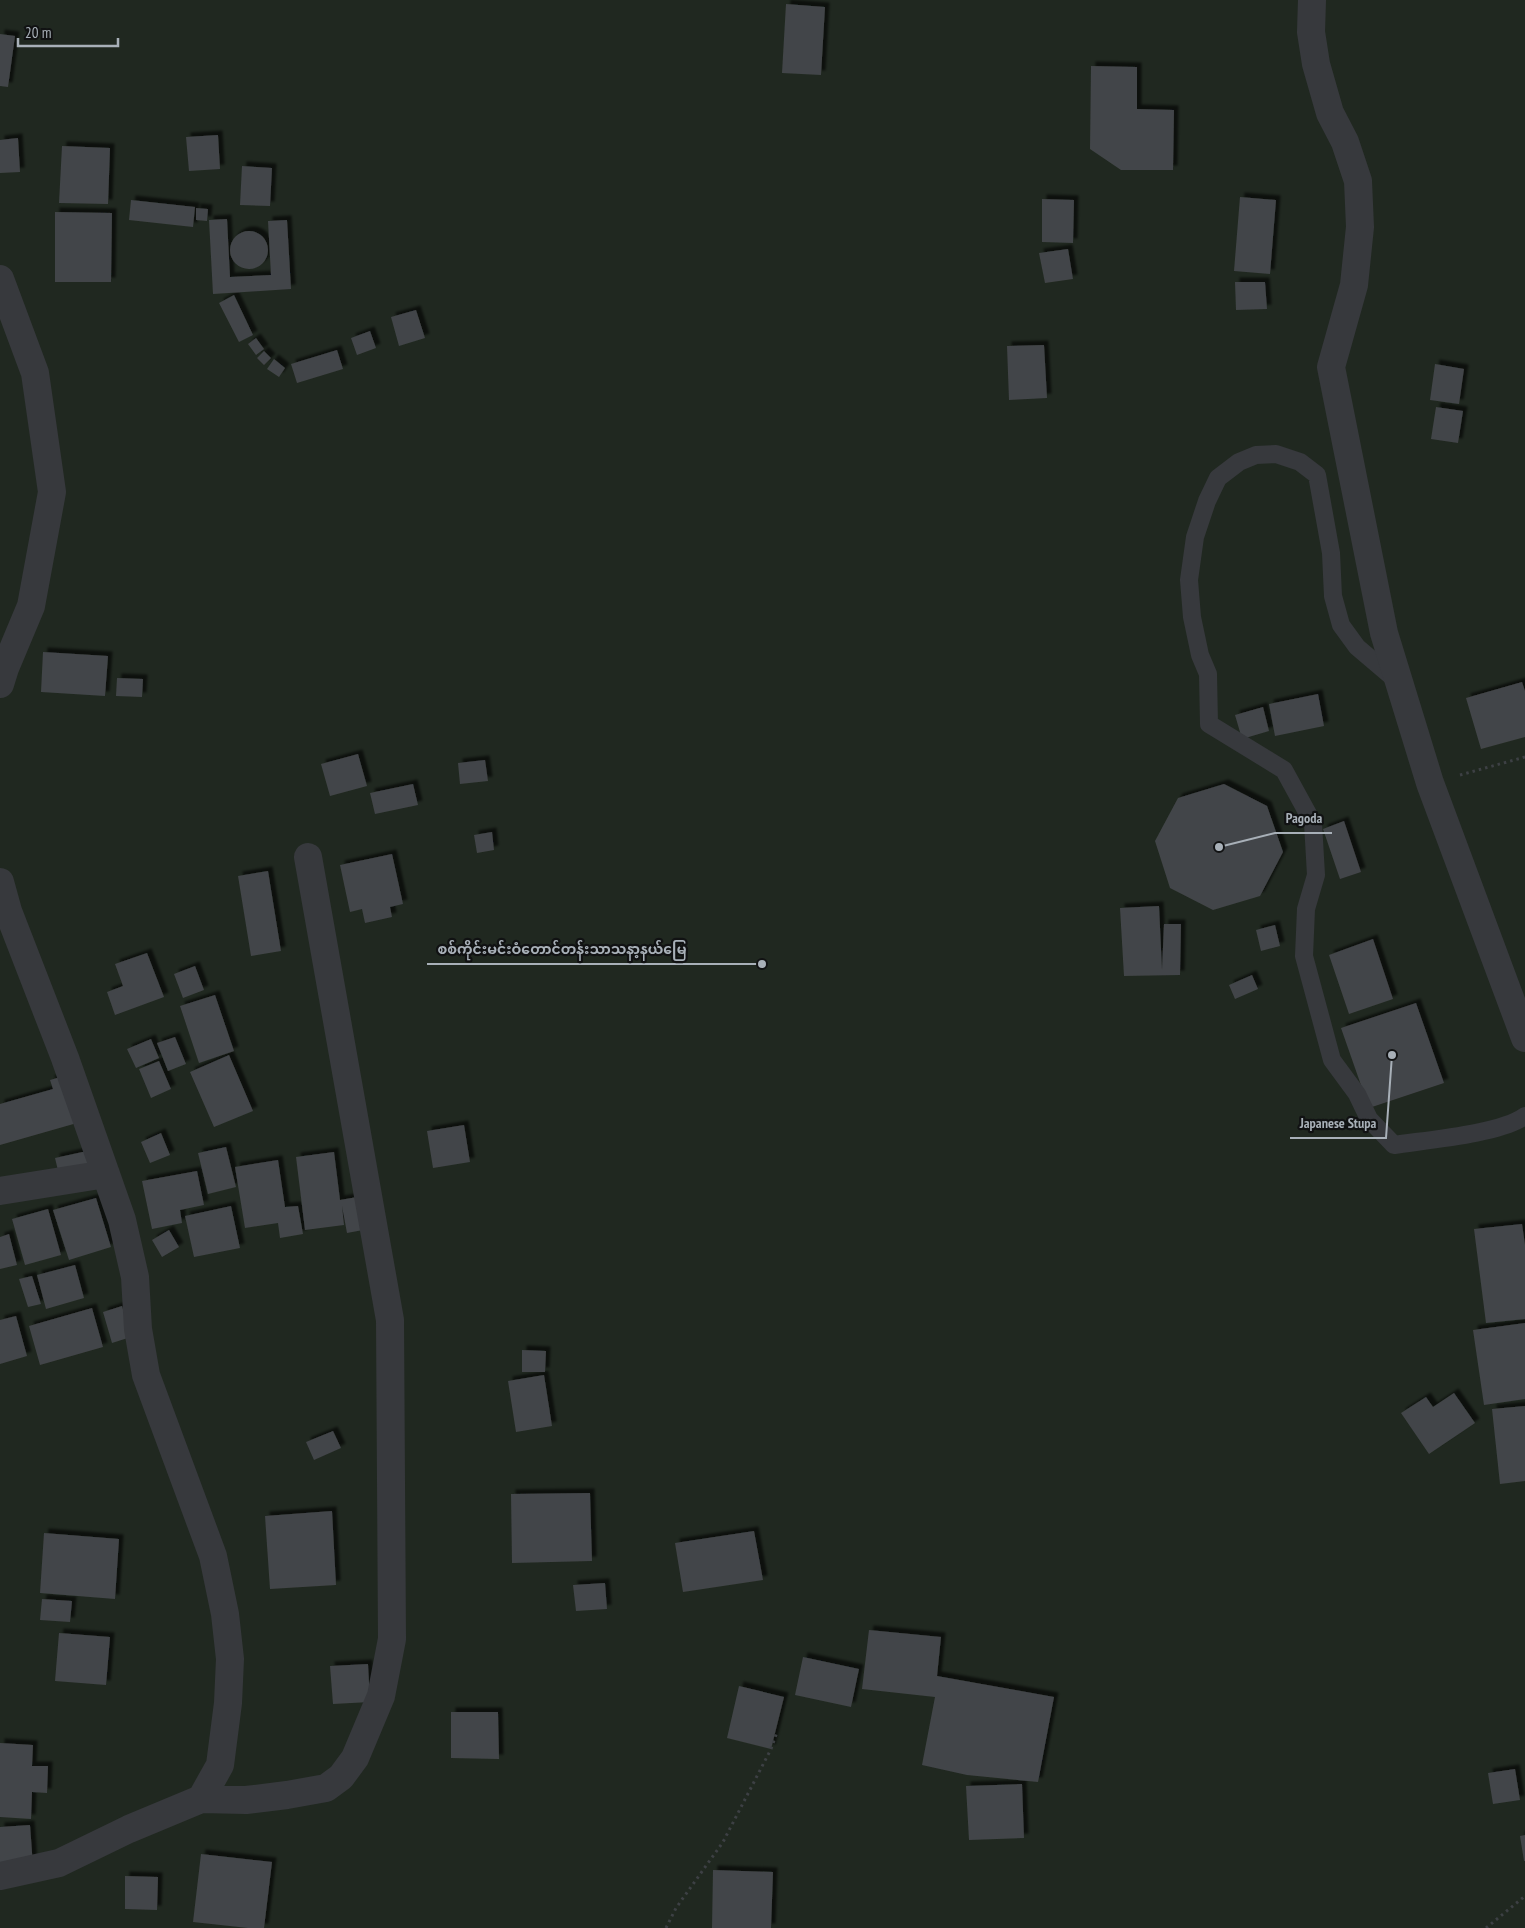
<svg xmlns="http://www.w3.org/2000/svg" width="1525" height="1928" viewBox="0 0 1525 1928" font-family="'PT Sans Narrow','Noto Sans Myanmar',sans-serif">
<defs>
<filter id="shadow"><feDropShadow dx="4.5" dy="-4.5" stdDeviation="1" flood-color="#0009"/></filter>
</defs>
<rect width="100%" height="100%" fill="#161718"/>
<path fill="#202820" d="M0 0H1525V1928H0Z"/>
<path fill="#424548" filter="url(#shadow)" d="M786 4 825 7 821 75 782 73Z
M0 34 15 36 8 87 0 86Z
M1091 66 1137 67V109L1174 110 1173 170H1121L1090 149Z
M218 135 220 169 189 171 186 137Z
M18 138 20 172 0 173V140Z
M62 146 110 148 108 204 59 203Z
M242 166 272 168 270 206 240 205Z
M1240 197 1276 200 1270 274 1234 271Z
M1042 199 1074 200 1073 243 1042 242Z
M131 200 195 207 193 227 129 220Z
M196 208 208 209 207 221 196 220Z
M55 212 112 213 111 282H55Z
M227 219 230 277 271 275 268 221 287 220 291 289 213 294 209 220Z
M230 250a19 19 0 1 1 38 0a19 19 0 1 1-38 0Z
M1068 249 1073 279 1045 283 1039 253Z
M1235 282H1265L1267 309 1236 310Z
M234 295 253 335 239 342 219 303Z
M416 310 425 338 399 346 391 317Z
M370 331 376 348 357 355 351 338Z
M256 338 264 349 256 355 248 344Z
M1044 345 1047 398 1009 400 1007 346Z
M337 350 343 369 297 383 291 364Z
M264 351 271 358 264 365 257 358Z
M274 359 285 368 279 377 267 369Z
M1435 364 1464 369 1459 404 1430 400Z
M1436 407 1463 411 1458 443 1431 439Z
M43 652 108 656 105 696 41 692Z
M117 678 143 679 142 697 116 696Z
M1522 682 1525 691V737L1481 749 1466 698Z
M1318 694 1324 726 1275 736 1269 704Z
M1263 707 1269 731 1242 739 1235 715Z
M358 754 367 786 330 796 321 764Z
M485 760 488 781 460 784 458 763Z
M413 784 418 805 375 814 370 793Z
M1224 784 1267 806 1283 852 1260 896 1213 910 1170 888 1155 841 1178 798Z
M1344 821 1361 872 1340 879 1323 829Z
M492 832 494 850 477 853 474 835Z
M392 854 403 904 390 907 392 917 365 923 362 909 350 912 340 865Z
M268 871 281 951 251 956 238 876Z
M1159 906 1162 970 1164 924H1181L1180 975 1124 976 1120 908Z
M1275 925 1280 946 1261 951 1256 930Z
M1373 939 1393 999 1349 1014 1329 955Z
M147 953 164 997 115 1015 107 992 123 986 115 964Z
M195 966 204 990 183 998 174 974Z
M1252 975 1258 989 1235 999 1229 985Z
M215 995 234 1051 199 1063 180 1006Z
M1416 1003 1444 1083 1369 1108 1341 1028Z
M175 1037 186 1064 168 1071 157 1043Z
M151 1039 159 1058 136 1068 127 1049Z
M229 1055 253 1111 214 1127 190 1072Z
M159 1061 171 1089 151 1098 139 1069Z
M64 1076 77 1123 0 1145V1104L53 1089 50 1080Z
M464 1125 470 1162 433 1168 427 1131Z
M161 1133 170 1155 150 1163 141 1142Z
M226 1147 236 1187 208 1194 198 1153Z
M87 1151 92 1172 60 1179 55 1158Z
M334 1152 340 1200 357 1197 363 1230 347 1233 342 1206 344 1225 305 1230 296 1157Z
M278 1160 285 1207 298 1206 303 1234 280 1238 278 1223 245 1228 235 1167Z
M197 1171 204 1205 180 1210 182 1223 152 1229 142 1181Z
M96 1198 111 1247 69 1260 53 1210Z
M231 1206 240 1248 194 1257 185 1216Z
M48 1209 61 1255 25 1265 12 1219Z
M1522 1224 1525 1245V1319L1486 1323 1474 1229Z
M169 1230 179 1247 162 1257 152 1240Z
M9 1234 17 1265 0 1269V1237Z
M75 1265 84 1298 46 1309 37 1275Z
M32 1276 41 1304 28 1307 19 1279Z
M122 1306 131 1337 112 1343 103 1312Z
M92 1308 103 1347 40 1365 29 1326Z
M16 1316 27 1356 0 1364V1320Z
M1525 1323V1399L1484 1405 1473 1330Z
M522 1350 546 1351 545 1372H522Z
M544 1375 552 1426 516 1432 508 1381Z
M1454 1393 1475 1423 1429 1454 1401 1413 1426 1397 1433 1407Z
M1525 1406V1481L1500 1484 1492 1409Z
M333 1431 341 1448 314 1460 306 1442Z
M590 1493 592 1561 512 1563 511 1494Z
M332 1511 336 1585 270 1589 265 1516Z
M754 1531 763 1580 683 1592 675 1543Z
M44 1533 119 1539 115 1599 40 1593Z
M605 1583 607 1609 576 1611 573 1585Z
M42 1599 72 1601 70 1622 40 1620Z
M869 1630 941 1637 937 1676 1054 1697 1038 1782 967 1775 922 1765 935 1697 862 1689Z
M59 1633 110 1637 106 1685 55 1681Z
M803 1657 859 1669 851 1707 795 1695Z
M368 1664 370 1702 333 1704 330 1666Z
M739 1686 784 1697 771 1749 727 1738Z
M451 1712H498L499 1759 451 1758Z
M0 1743 33 1745 32 1766H48L47 1793 32 1792 31 1819 0 1817Z
M1515 1769 1520 1800 1493 1804 1488 1773Z
M1022 1784 1024 1838 969 1840 966 1786Z
M30 1825 33 1866 0 1867V1827Z
M1525 1835V1861H1524L1520 1836Z
M201 1854 272 1862 264 1928H248L193 1922Z
M713 1870 773 1872 771 1928H712Z
M125 1876 158 1877 157 1910 125 1909Z"/>
<g fill="none" stroke-linecap="round" stroke-linejoin="round">
<path stroke="#3d4044" stroke-width="3" stroke-dasharray="2.5 4" stroke-linecap="butt" d="M1460 775 1525 757
M666 1928 676 1908 723 1842 771 1749 777 1732
M1486 1928 1525 1896"/>
<path stroke="#37393d" stroke-width="18" d="M1397 681 1357 647 1341 625 1333 596 1331 553 1317 475 1300 462 1276 454 1256 455 1239 462 1218 478 1207 501 1195 537 1189 580 1192 617 1200 655 1208 674 1209 724 1284 770 1313 823 1316 875 1306 909 1304 956 1332 1060 1357 1094 1369 1119 1394 1145C1427 1140 1500 1134 1525 1116"/>
<path stroke="#37393d" stroke-width="28" d="M1312 0 1311 32 1316 64 1330 113 1345 142 1358 181 1360 227 1354 285 1331 367 1384 633 1430 783 1525 1038
M0 279 35 373 52 492 31 606 5 668 0 684
M0 882 8 911 65 1058 122 1220 135 1277 138 1329 146 1375 213 1556 225 1614 230 1659 228 1703 220 1765 201 1799 129 1829 59 1863 0 1876
M0 1191 106 1174
M201 1799 246 1800 287 1795 326 1788 341 1777 355 1758 381 1696 392 1639 390 1320 308 857"/>
</g>
<path fill="none" stroke="#a8b0b8" stroke-width="2" d="M1219 847L1275 833H1332M762 964L696 964H427M1392 1055L1386 1138H1290"/>
<g fill="#a8b0b8" stroke="#111213" stroke-width="2">
<circle cx="1219" cy="847" r="5"/>
<circle cx="762" cy="964" r="5"/>
<circle cx="1392" cy="1055" r="5"/>
</g>
<g font-size="14" text-anchor="middle" font-weight="bold" fill="#a8b0b8" stroke="#111213" stroke-width="4.5" stroke-linejoin="round" paint-order="stroke">
<text x="1304" y="823">Pagoda</text>
<text x="562" y="954">စစ်ကိုင်းမင်းဝံတောင်တန်းသာသနာ့နယ်မြေ</text>
<text x="1338" y="1128">Japanese Stupa</text>
</g>
<path d="M18 38v8h100v-8" fill="none" stroke="#a8b0b8" stroke-width="2.5"/>
<text x="25" y="38" font-size="15" fill="#a8b0b8" stroke="#111213" stroke-width="4" paint-order="stroke">20 m</text>
</svg>
